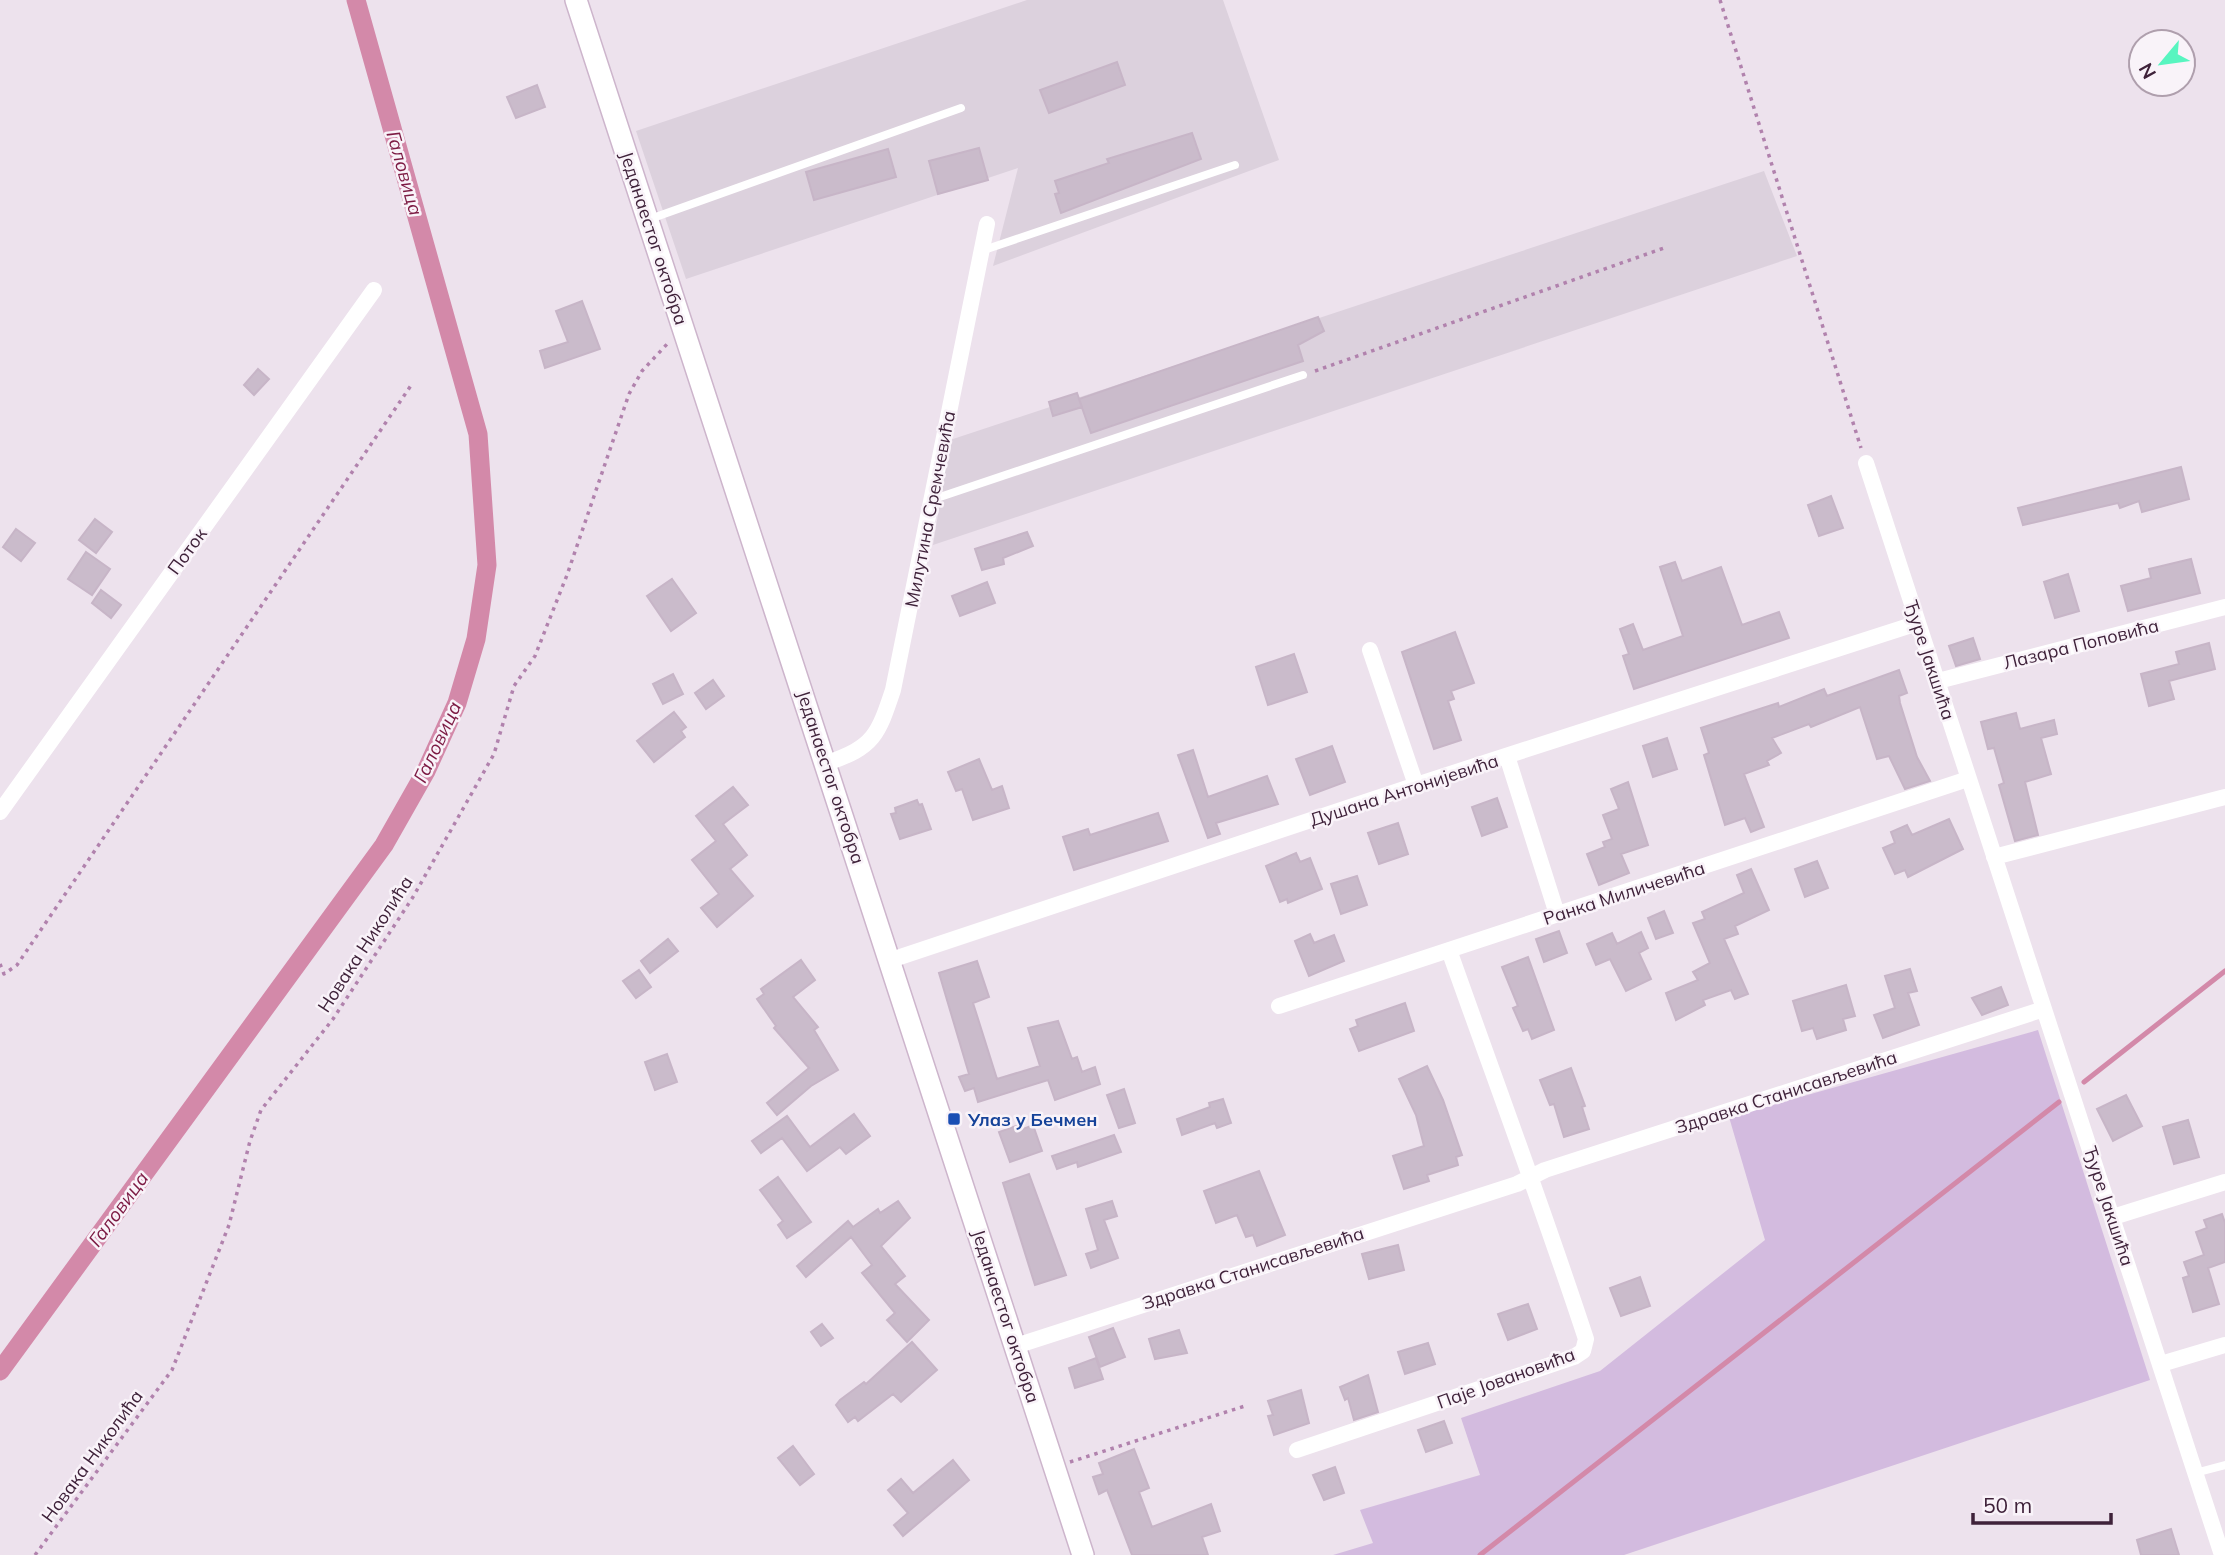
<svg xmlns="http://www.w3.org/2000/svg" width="2225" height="1555" viewBox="0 0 2225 1555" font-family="Mulish,sans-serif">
<rect width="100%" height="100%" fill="#ede2ed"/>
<path fill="#dcd1dd" d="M1027 0H1223L1279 160 993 266 1018 168 686 279 636 131Z
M1764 171 1797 256 933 545 950 440Z"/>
<path fill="#d3bbdf" d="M2038 1030 2150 1380 1624 1555H1333L1373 1543 1360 1510 1480 1475 1461 1418 1600 1371 1765 1240 1729 1117Z"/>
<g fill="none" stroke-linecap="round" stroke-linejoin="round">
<path stroke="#d389a9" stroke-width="5" d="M2084 1082 2225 971
M1480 1555 2059 1102"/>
<path stroke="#d389a9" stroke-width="19" d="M0 1371 384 845 426 771 457 703 476 639 487 565 478 434 356 0"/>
</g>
<path fill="#cabbcb" stroke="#c7b5c7" stroke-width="2" d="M1117 62 1125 85 1049 113 1040 90Z
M537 85 545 107 516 118 507 97Z
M1192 133 1201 159 1061 213 1055 194 1059 193 1055 181 1109 163 1107 159Z
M979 148 988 180 938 194 929 161Z
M888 149 896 177 814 200 806 172Z
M582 301 600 349 545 368 540 351 568 342 556 311Z
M1318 317 1324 331 1298 345 1303 361 1091 433 1079 399Z
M258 369 269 379 254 395 244 385Z
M1077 393 1082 407 1053 416 1049 402Z
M2181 467 2189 499 2142 512 2139 501 2120 508 2118 503 2023 525 2018 508Z
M1831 496 1843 528 1819 536 1808 505Z
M95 519 112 532 96 553 79 540Z
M16 529 35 543 21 561 3 547Z
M1027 532 1033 546 1003 558 1004 564 982 570 975 549Z
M86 552 110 569 92 595 68 579Z
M2191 559 2200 593 2128 611 2121 586 2151 578 2149 569Z
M1675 562 1682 581 1721 567 1742 625 1779 612 1789 638 1634 689 1623 656 1629 654 1620 629 1633 624 1643 650 1683 636 1660 567Z
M2068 574 2079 611 2055 618 2044 582Z
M672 579 696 613 671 631 647 596Z
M987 582 995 603 960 616 952 596Z
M101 590 121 605 111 618 92 603Z
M1455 632 1474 683 1451 691 1454 699 1448 701 1461 740 1434 749 1402 652Z
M1973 638 1980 659 1956 666 1949 646Z
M2209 643 2215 669 2169 681 2174 699 2149 706 2141 674 2179 664 2176 652Z
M1294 654 1307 692 1268 705 1256 667Z
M1899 670 1907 693 1899 696 1900 703 1917 757 1930 781 1905 789 1889 756 1877 759 1860 707 1811 727 1809 724 1772 738 1781 753 1767 761 1769 765 1744 774 1764 827 1751 832 1745 818 1725 825 1704 755 1709 753 1701 728 1778 703 1779 707 1824 689 1827 696Z
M673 674 683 694 663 704 653 684Z
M713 680 724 696 706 709 695 693Z
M674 712 686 727 681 731 685 737 654 762 637 741Z
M2016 713 2020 729 2054 720 2057 734 2041 738 2051 774 2025 782 2038 835 2015 841 1999 785 2004 783 1994 748 1988 749 1981 722Z
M1667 738 1677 769 1653 777 1643 746Z
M1332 746 1345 782 1310 795 1296 759Z
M1193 750 1208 797 1267 776 1278 804 1216 823 1220 834 1208 838 1178 755Z
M979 759 992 790 1002 786 1009 808 973 820 962 789 956 791 948 772Z
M1628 782 1648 845 1621 854 1629 873 1599 885 1587 854 1605 847 1603 842 1612 839 1603 815 1619 809 1611 789Z
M733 787 748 805 723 824 747 855 730 869 753 896 717 927 701 908 719 894 692 860 716 841 696 816Z
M1497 798 1507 827 1482 836 1472 807Z
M917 800 919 805 922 804 931 829 900 839 891 814 896 813 895 808Z
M1158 813 1168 841 1074 870 1063 837 1088 829 1090 835Z
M1949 819 1963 849 1908 877 1905 870 1895 874 1883 848 1895 843 1891 832 1907 825 1912 835Z
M1398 823 1408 854 1379 864 1368 833Z
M1296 853 1300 862 1310 858 1322 889 1288 903 1287 899 1280 902 1266 866Z
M1817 861 1828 888 1805 897 1795 869Z
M1751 869 1769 910 1735 926 1738 934 1724 939 1748 994 1735 999 1731 990 1703 1000 1705 1005 1676 1020 1666 993 1698 980 1693 972 1710 963 1693 923 1705 919 1702 912 1744 893 1737 875Z
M1357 876 1367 905 1341 914 1331 884Z
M1664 911 1673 933 1656 939 1648 918Z
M1559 931 1567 953 1544 962 1536 939Z
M1641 932 1648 948 1639 953 1651 979 1626 991 1610 959 1596 965 1587 944 1612 933 1617 944Z
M1310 934 1314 943 1334 935 1344 961 1309 976 1295 941Z
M668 939 678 951 650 973 641 961Z
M1528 957 1554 1030 1532 1039 1528 1029 1523 1031 1513 1008 1518 1006 1502 967Z
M801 960 815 980 793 997 818 1027 814 1030 838 1070 811 1086 777 1115 767 1103 809 1068 774 1028 776 1026 757 999 764 994 761 989Z
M977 961 989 997 973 1003 997 1079 1040 1066 1028 1028 1058 1021 1072 1059 1077 1057 1082 1072 1095 1067 1100 1084 1055 1100 1048 1080 978 1102 974 1088 965 1091 959 1077 969 1074 939 973Z
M1910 969 1917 991 1908 993 1919 1025 1883 1038 1874 1015 1895 1008 1885 976Z
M639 970 651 987 636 998 623 981Z
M1846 985 1855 1016 1843 1019 1846 1030 1817 1039 1813 1028 1802 1031 1793 1001Z
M2001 987 2008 1005 1982 1015 1972 998Z
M1405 1003 1414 1031 1359 1051 1350 1029 1358 1026 1356 1020Z
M667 1054 677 1082 655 1090 645 1062Z
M1427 1066 1443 1100 1462 1155 1456 1157 1458 1165 1427 1175 1429 1181 1404 1189 1393 1156 1424 1146 1416 1115 1399 1079Z
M1571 1068 1585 1106 1582 1107 1589 1129 1564 1137 1554 1104 1550 1105 1540 1080Z
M1124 1089 1135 1123 1119 1128 1107 1095Z
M2126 1095 2142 1126 2113 1141 2097 1109Z
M1223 1099 1231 1123 1217 1128 1215 1123 1182 1135 1177 1119 1210 1107 1209 1103Z
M854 1114 870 1136 846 1154 840 1147 807 1171 782 1138 761 1153 752 1141 787 1116 810 1147Z
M2188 1120 2199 1157 2174 1164 2163 1127Z
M1019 1125 1021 1130 1033 1125 1042 1151 1010 1162 999 1132Z
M1114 1135 1121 1152 1078 1167 1077 1162 1057 1169 1052 1156Z
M1259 1171 1285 1235 1257 1246 1253 1235 1246 1237 1237 1215 1216 1223 1204 1191Z
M1029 1174 1066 1275 1035 1285 1003 1183Z
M778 1177 811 1222 787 1238 778 1225 783 1221 760 1190Z
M898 1201 910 1218 881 1246 905 1276 895 1284 929 1320 907 1342 887 1320 895 1313 862 1273 872 1265 851 1237 806 1277 797 1266 848 1221 853 1227 878 1209 880 1213Z
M1112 1201 1117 1216 1104 1220 1118 1258 1091 1268 1086 1254 1098 1250 1086 1209Z
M2222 1214 2225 1223V1262L2208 1268 2219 1304 2193 1312 2183 1278 2189 1276 2184 1262 2204 1255 2196 1232 2207 1228 2204 1220Z
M1398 1245 1404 1270 1369 1279 1362 1254Z
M1640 1277 1650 1306 1621 1316 1610 1288Z
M1528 1304 1537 1329 1508 1340 1498 1314Z
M822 1324 833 1338 821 1346 811 1332Z
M1113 1328 1125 1357 1100 1367 1089 1337Z
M1179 1330 1187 1353 1155 1359 1149 1339Z
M912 1342 937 1370 901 1402 893 1394 858 1421 855 1417 848 1422 836 1405 840 1400 864 1382 866 1384Z
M1428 1343 1435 1364 1405 1374 1398 1352Z
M1096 1358 1103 1379 1075 1388 1069 1368Z
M1368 1375 1378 1412 1354 1420 1348 1398 1345 1400 1340 1387Z
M1301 1390 1309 1423 1274 1435 1268 1416 1273 1415 1268 1401Z
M1444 1421 1452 1443 1426 1452 1418 1430Z
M793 1446 814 1474 800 1485 778 1458Z
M1134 1449 1149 1488 1139 1492 1152 1527 1211 1504 1220 1531 1202 1537 1208 1555H1132L1107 1490 1099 1494 1093 1477 1103 1474 1099 1463Z
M953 1460 969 1480 903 1536 894 1525 908 1513 888 1490 901 1479 913 1493Z
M1335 1467 1344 1493 1324 1500 1313 1475Z
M2171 1529 2179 1555H2141L2137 1540Z"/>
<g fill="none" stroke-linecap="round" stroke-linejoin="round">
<defs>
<path id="secondary" d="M576 0 1083 1555"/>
</defs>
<use href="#secondary" stroke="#cdb5cc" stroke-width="24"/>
<path stroke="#b182ad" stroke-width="3.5" stroke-dasharray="3.5 5" stroke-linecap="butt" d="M1720 0 1861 448
M1315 371 1664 248
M0 964 4 974 17 965 412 384
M1070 1462 1248 1405
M35 1555 172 1370 229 1225 250 1141 261 1110 333 1019 413 897 494 754 514 686 535 656 567 575 629 394 642 371 669 342"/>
<path stroke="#fff" stroke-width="8" d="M650 219 961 108
M981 251 1235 165
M931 500 1303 375
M2195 1473 2225 1465"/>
<path stroke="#fff" stroke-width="16" d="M1866 463 2222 1555
M1370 650 1416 785
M1938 681 2225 607
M1507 756 1557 914
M827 763C874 747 878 735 893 690L987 224
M0 812 374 290
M1994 857 2225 797
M891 960 1416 785 1918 623
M1279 1006 1968 779
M2113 1217 2225 1182
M1016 1346 1517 1184 1545 1170 2044 1009
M2161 1364 2225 1345
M1297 1450 1574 1357 1583 1351 1586 1339C1543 1208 1495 1080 1449 950"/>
<use href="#secondary" stroke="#fff" stroke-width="21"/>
</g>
<rect fill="#1a4fb4" stroke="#f9f3f9" stroke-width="2.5" x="947" y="1112" width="14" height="14" rx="3.5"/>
<g text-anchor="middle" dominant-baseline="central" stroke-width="5" stroke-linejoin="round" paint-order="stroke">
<g font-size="18" fill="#3f223a" stroke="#f9f3f9">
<text transform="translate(654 238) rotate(72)">Једанаестог октобра</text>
<text transform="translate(930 509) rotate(-79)">Милутина Сремчевића</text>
<text transform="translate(187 551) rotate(-54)">Поток</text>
<text transform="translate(2081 644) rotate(-14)">Лазара Поповића</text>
<text transform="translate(1930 660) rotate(72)">Ђуре Јакшића</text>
<text transform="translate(831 777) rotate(72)">Једанаестог октобра</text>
<text transform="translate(1404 790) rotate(-18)">Душана Антонијевића</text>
<text transform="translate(1624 893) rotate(-18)">Ранка Миличевића</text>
<text transform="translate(365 944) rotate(-57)">Новака Николића</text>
<text transform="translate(1786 1092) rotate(-18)">Здравка Станисављевића</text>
<text transform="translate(2109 1206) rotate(72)">Ђуре Јакшића</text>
<text transform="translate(1253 1268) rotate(-18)">Здравка Станисављевића</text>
<text transform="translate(1006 1316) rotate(72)">Једанаестог октобра</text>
<text transform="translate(1506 1378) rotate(-20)">Паје Јовановића</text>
<text transform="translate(92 1456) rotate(-54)">Новака Николића</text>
</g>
<g font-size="18" font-weight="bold" fill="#164399" stroke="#f9f3f9" text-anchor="start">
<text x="968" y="1119">Улаз у Бечмен</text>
</g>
<g font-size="19" font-style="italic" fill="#7c1a43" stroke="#f9f3f9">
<text transform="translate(405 173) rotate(74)">Галовица</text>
<text transform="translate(437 742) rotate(-65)">Галовица</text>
<text transform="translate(118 1209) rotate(-54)">Галовица</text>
</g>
</g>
<g transform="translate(2162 63) rotate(241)"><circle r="33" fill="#f9f3f9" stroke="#af9fad" stroke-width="2"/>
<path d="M0-5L12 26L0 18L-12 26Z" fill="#58f5c0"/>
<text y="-10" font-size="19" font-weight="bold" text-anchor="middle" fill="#3f223a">N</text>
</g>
<path d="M1973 1513v10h138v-10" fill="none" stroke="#3f223a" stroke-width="3.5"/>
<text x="1983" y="1513" font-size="21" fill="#3f223a" stroke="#f9f3f9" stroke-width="5" paint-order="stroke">50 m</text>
</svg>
